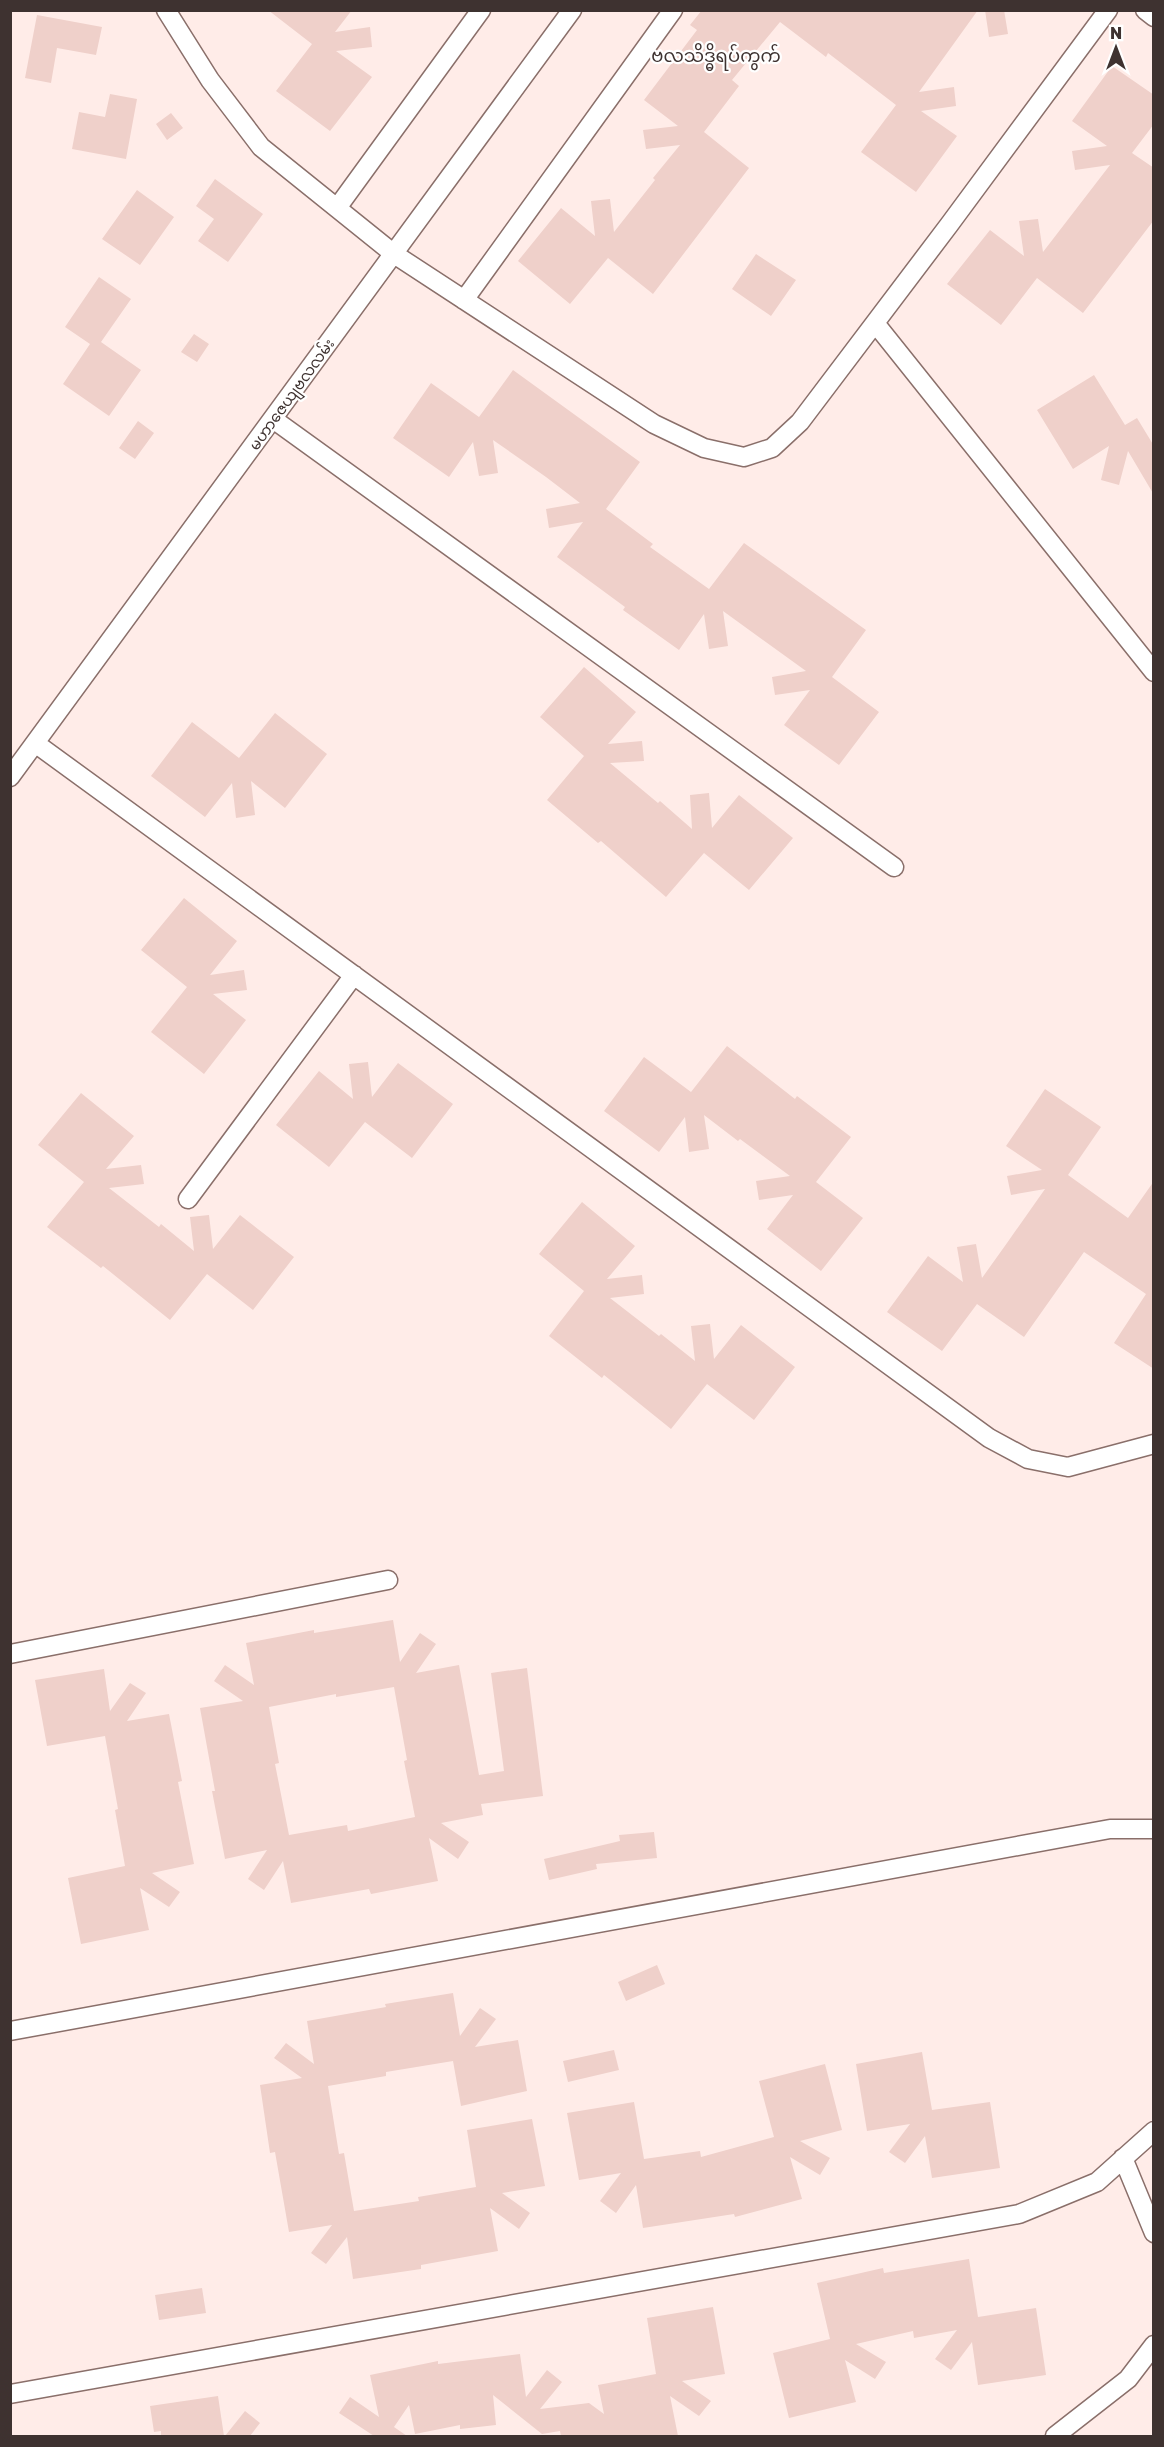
<svg xmlns="http://www.w3.org/2000/svg" width="1164" height="2447" viewBox="0 0 1164 2447" font-family="'Golos Text','Noto Sans Myanmar',sans-serif">
<rect width="100%" height="100%" fill="#ffece8"/>
<path fill="#efd0ca" fill-rule="evenodd" d="M268 10H352L335 32 370 27 372 47 336 51 372 77 330 131 276 91 312 44Z
M702 10H978L919 92 954 87 956 106 921 111 957 136 916 192 861 152 896 105 828 53 826 57 780 22 732 80 739 86 704 132 749 168 653 294 608 258 570 304 518 261 561 208 595 236 591 201 610 199 614 232 655 180 653 178 680 145 646 149 643 130 678 126 644 100 697 30 690 25Z
M985 10H1004L1008 34 989 37Z
M37 15 102 27 96 55 57 48 51 83 25 78Z
M1112 66 1154 95V124L1132 153 1154 168V220L1083 313 1037 278 1001 325 947 284 990 230 1024 256 1019 221 1038 219 1043 252 1110 165 1075 170 1072 151 1107 146 1072 121Z
M110 94 137 99 126 159 72 149 79 112 105 117Z
M171 113 183 128 167 140 156 124Z
M215 179 263 214 228 262 198 241 214 219 196 206Z
M137 190 174 217 140 265 102 239Z
M756 254 796 280 771 316 732 289Z
M99 277 131 299 101 342 141 370 109 416 63 384 90 344 65 327Z
M194 334 209 344 197 362 181 352Z
M513 370 640 462 606 509 653 544 650 547 709 589 744 543 866 630 832 677 879 712 839 765 784 725 810 690 775 695 772 677 806 671 723 611 728 646 709 649 704 614 679 650 623 610 625 607 557 557 583 522 549 528 546 509 580 503 546 477 493 440 498 473 479 476 473 442 449 477 393 438 431 383 479 417Z
M1094 375 1125 425 1137 418 1154 446V495L1128 451 1119 485 1101 480 1109 446 1073 469 1037 410Z
M138 421 154 433 135 459 119 448Z
M584 667 636 712 608 744 642 741 644 761 610 763 658 803 660 801 692 829 690 795 709 793 712 828 739 795 793 838 749 890 704 853 666 897 601 841 598 843 547 800 584 756 540 717Z
M275 713 327 754 285 808 251 781 255 815 236 818 232 783 205 817 151 776 192 722 239 758Z
M184 898 237 941 210 975 244 970 247 990 213 994 246 1020 204 1074 151 1032 187 987 141 950Z
M727 1046 795 1099 797 1096 851 1137 816 1182 863 1218 821 1271 767 1229 793 1195 759 1200 756 1181 790 1176 740 1139 738 1141 704 1115 709 1149 689 1152 685 1117 659 1152 604 1111 644 1057 691 1092Z
M368 1062 372 1097 398 1063 453 1104 412 1158 365 1122 329 1167 276 1125 319 1071 353 1099 349 1064Z
M1045 1089 1101 1127 1068 1175 1128 1218 1154 1181V1369L1114 1343 1146 1294 1084 1252 1024 1337 977 1304 942 1351 887 1312 928 1256 963 1282 957 1247 976 1244 982 1278 1007 1243 1045 1189 1011 1195 1007 1176 1042 1170 1006 1146Z
M81 1093 134 1136 106 1169 141 1165 144 1184 109 1188 159 1227 161 1224 194 1251 190 1217 209 1215 213 1249 240 1215 294 1257 253 1310 207 1274 170 1320 103 1266 101 1268 47 1227 84 1182 38 1145Z
M582 1202 635 1246 607 1279 642 1275 644 1294 610 1298 659 1336 661 1334 695 1361 691 1326 710 1324 714 1359 741 1325 795 1367 754 1420 707 1384 671 1429 604 1375 602 1378 549 1336 584 1291 539 1254Z
M393 1620 400 1662 420 1633 436 1644 416 1673 459 1665 479 1775 504 1771 491 1673 527 1668 543 1796 481 1804 483 1815 441 1823 469 1842 458 1859 429 1838 438 1881 371 1894 369 1889 291 1903 283 1861 264 1890 248 1879 267 1850 225 1859 212 1791H215L200 1708 243 1701 214 1681 225 1665 254 1685 246 1643 314 1630V1633ZM394 1687 407 1760 404 1761 415 1817 348 1831 347 1825 289 1835 275 1764 279 1763 269 1707 336 1694V1697Z
M104 1669 110 1711 130 1683 146 1693 127 1721 169 1714 182 1781 178 1782 194 1864 152 1873 180 1892 169 1907 140 1888 149 1930 81 1944 68 1878 125 1866 115 1810 118 1809 105 1736 47 1746 35 1680Z
M654 1832 657 1858 596 1864 597 1869 549 1880 544 1859 620 1841 619 1835Z
M657 1965 665 1984 626 2001 618 1982Z
M453 1993 460 2036 480 2008 496 2019 475 2047 518 2040 527 2091 461 2106 453 2061 386 2072V2076L328 2086 339 2154 344 2153 354 2211 419 2201 418 2197 476 2187 467 2130 532 2119 545 2186 502 2193 530 2213 519 2229 490 2208 498 2251 421 2265V2269L353 2279 347 2237 326 2264 311 2253 332 2225 289 2232 275 2152 270 2153 260 2085 302 2078 274 2058 286 2043 314 2064 307 2021 386 2007 385 2004Z
M614 2050 619 2070 568 2082 563 2061Z
M922 2052 932 2110 990 2102 1000 2168 932 2178 925 2136 905 2163 889 2152 910 2124 867 2131 856 2064Z
M825 2064 842 2130 800 2141 830 2158 820 2175 790 2157 802 2199 735 2217 734 2214 643 2228 636 2185 616 2213 600 2201 621 2173 579 2180 567 2113 634 2102 644 2159 700 2151 701 2157 774 2137 759 2081Z
M969 2259 978 2317 1036 2308 1046 2375 978 2385 972 2342 951 2370 935 2359 957 2330 914 2338 913 2331 856 2344 886 2362 875 2379 845 2360 856 2402 789 2418 773 2353 830 2339 817 2283 883 2268 884 2273Z
M202 2288 206 2313 159 2320 155 2295Z
M713 2307 725 2374 682 2381 711 2401 699 2416 670 2396 678 2436H561L560 2431 542 2434 493 2395 496 2425 460 2429V2425L415 2434 409 2405 394 2427 407 2436H374L339 2413 350 2397 379 2417 370 2375 438 2361V2364L520 2354 526 2397 547 2370 562 2382 540 2409 589 2403 604 2414 598 2385 656 2374 647 2318Z
M218 2396 224 2436H161V2431L154 2432 150 2406Z
M245 2411 260 2423 250 2436H225Z"/>
<g fill="none" stroke-linecap="round" stroke-linejoin="round">
<defs>
<path id="street" d="M166 10 210 80 261 147 394 254 654 424 704 448 744 457 772 448 800 422 949 225 1108 10
M1145 10 1154 17
M337 208 481 10
M464 300 673 10
M875 323 1154 672
M273 419 894 867
M35 743 989 1438 1028 1459 1068 1467 1154 1444
M10 777 572 10
M188 1199 354 975
M10 1654 388 1580
M10 2031 1110 1829H1154
M1123 2158 1154 2233
M10 2394 1019 2214 1097 2182 1154 2131
M1055 2436 1128 2379 1154 2345"/>
</defs>
<use href="#street" stroke="#8a6f6a" stroke-width="21"/>
<use href="#street" stroke="#fff" stroke-width="18"/>
</g>
<g text-anchor="middle" dominant-baseline="central" stroke-width="4.5" stroke-linejoin="round" paint-order="stroke">
<g font-size="15" fill="#3e3230" stroke="#fff">
<text transform="translate(291 394) rotate(-54)">မဟာဇေယျဗလလမ်း</text>
</g>
<g font-size="18" fill="#3e3230" stroke="#fff">
<text x="716" y="55">ဗလသိဒ္ဓိရပ်ကွက်</text>
</g>
</g>
<rect width="1164" height="2447" fill="none" stroke="#3e3230" stroke-width="24"/>
<g transform="translate(1116 48)" stroke="#ffffff" stroke-width="4.5" paint-order="stroke">
<path d="M0-4.5L10 22L0 15L-10 22Z" fill="#3e3230"/>
<text y="-9" font-size="16" font-weight="bold" text-anchor="middle" fill="#3e3230">N</text>
</g>
</svg>
